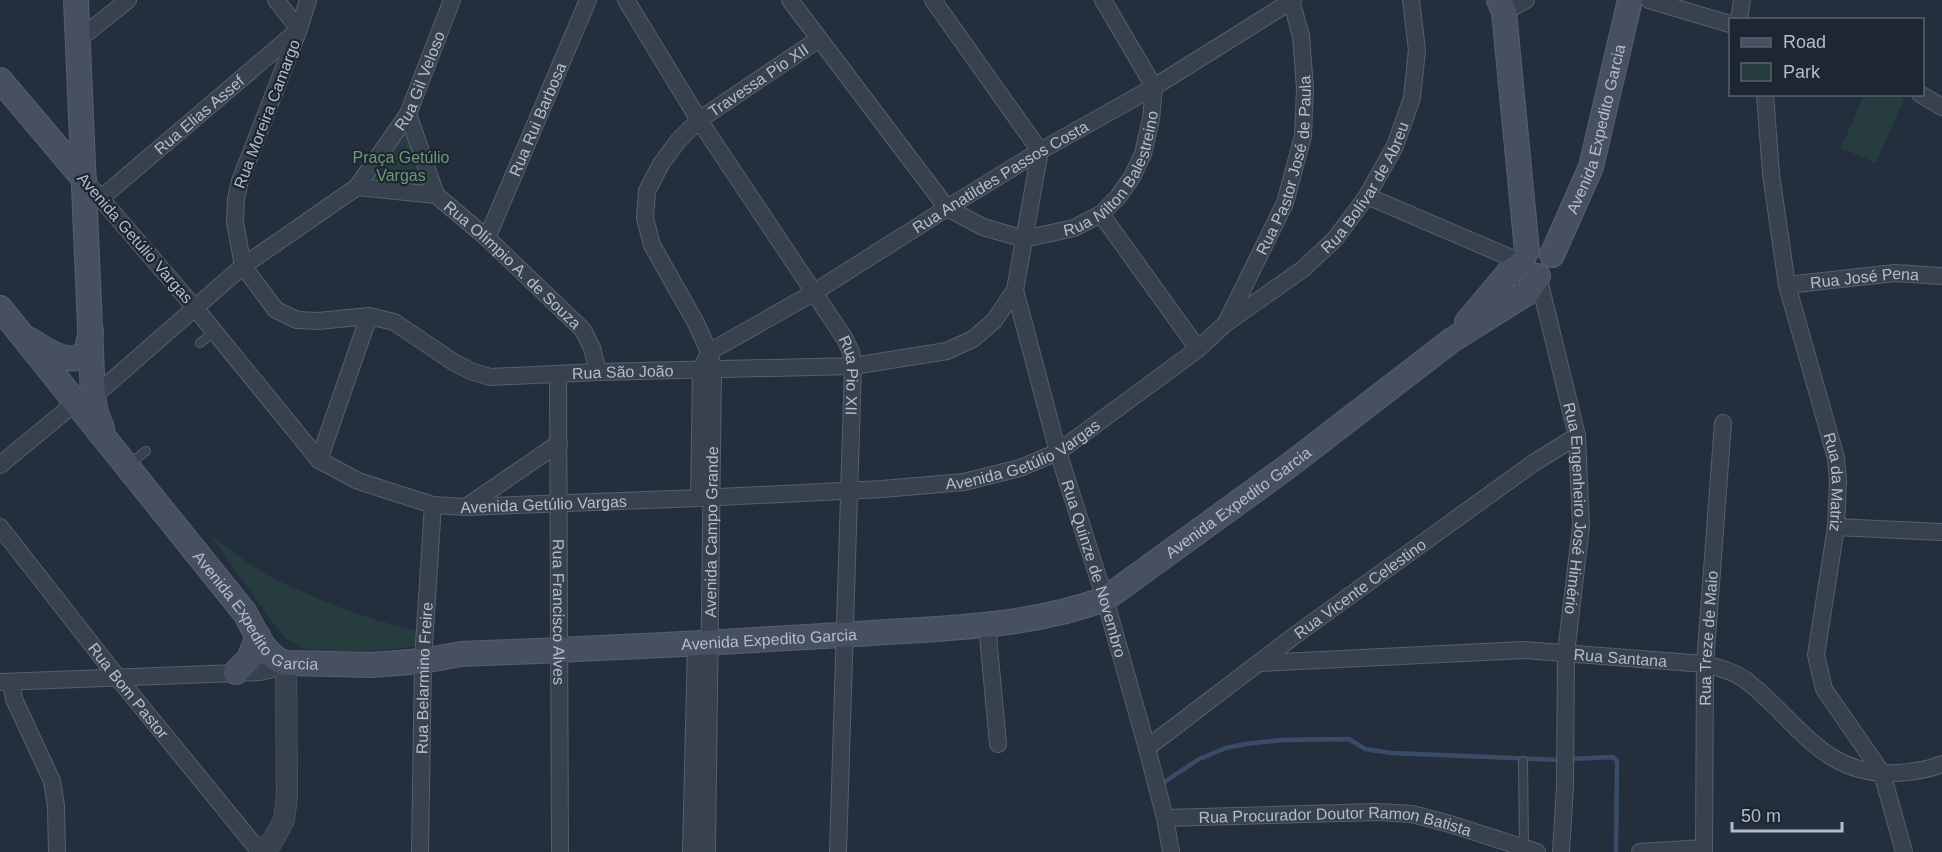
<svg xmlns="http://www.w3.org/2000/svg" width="1942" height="852" viewBox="0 0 1942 852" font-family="Arial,sans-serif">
<rect width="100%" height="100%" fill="#242f3e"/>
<path fill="#263c3f" d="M1864 95H1893L1904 99 1876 163 1841 148Z
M408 114 436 195 357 187Z
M210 535C228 548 245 562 264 573 313 599 367 619 421 632L420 646 373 651H313L303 648 286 638 276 627Z"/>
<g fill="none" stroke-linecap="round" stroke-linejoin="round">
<path stroke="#394c67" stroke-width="4.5" d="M1569 759 1613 757 1617 761 1616 852
M1163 783 1199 759 1226 748 1246 744 1282 740 1349 739 1365 749 1391 753 1561 760"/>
<defs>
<path id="service" d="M200 343 214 332
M128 465 146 451
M1523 761 1524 847"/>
<g id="minor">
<path d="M276 0 299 29"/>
<path id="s1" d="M308 0 299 29 240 181 236 199 235 222 243 266 276 310 297 320 318 321 369 316 394 322 455 363 471 371 490 377 598 372 853 366 947 351 973 339 994 321 1015 290"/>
<path id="s2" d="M626 0 699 120 845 339 851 352 853 366 838 852"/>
<path id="s3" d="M790 0 947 208 983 227 1024 239 1074 228 1101 214 1118 197 1132 177 1143 154 1151 119 1154 87 1103 0"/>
<path id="s4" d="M933 0 1040 151 1015 290 1058 452 1105 599 1147 748 1165 818 1171 852"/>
<path d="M1649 0 1730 24"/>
<path d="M1504 12 1526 0"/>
<path d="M1739 20 1742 0"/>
<path d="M78 40 128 0"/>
<path id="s5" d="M1765 94 1771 174 1787 285 1836 458 1838 481 1836 527 1816 655 1824 689 1882 773 1904 852"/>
<path d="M1920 94 1942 107"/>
<path d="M408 114 436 195"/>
<path id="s6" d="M84 179 196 309 319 460 358 481 433 505 465 507 699 498 882 489 964 482 1020 468 1058 452 1198 349 1225 324 1303 269 1335 239 1367 196 1395 146 1412 98 1417 50 1411 0"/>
<path id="s7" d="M357 187 436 195 487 238 583 330 592 348 598 372"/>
<path d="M1367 196 1523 263"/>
<path id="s8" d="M100 199 296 32"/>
<path d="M1101 214 1198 349"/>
<path id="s9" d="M487 238 588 0"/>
<path id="s10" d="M1538 276 1577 436 1581 526 1566 653 1565 786 1561 852"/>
<path id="s11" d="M1787 285 1895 273 1942 276"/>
<path id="s12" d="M1227 321 1285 203 1303 136 1305 88 1301 36 1291 0"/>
<path id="s13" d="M709 352 813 293 947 208 1040 151 1154 87 1293 0"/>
<path id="s14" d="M558 374 560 852"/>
<path id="s15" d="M93 397 243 266 357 187 408 114 452 0"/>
<path d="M319 460 369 316"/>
<path d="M0 465 75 403"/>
<path d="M699 498 701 369 706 359"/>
<path d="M466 507 559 443"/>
<path id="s16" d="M0 527 118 678 260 852"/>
<path d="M1836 527 1942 532"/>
<path d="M987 625 998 744"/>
<path id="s17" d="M1261 663 1524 650 1705 664C1720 668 1736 672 1748 682 1798 721 1823 777 1897 773 1912 772 1928 770 1942 764"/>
<path d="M0 682 260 672 269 670 280 662"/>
<path d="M11 682 14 699 52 781 56 806 57 852"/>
<path id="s18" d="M1147 748 1294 636 1532 464 1577 436"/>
<path id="s19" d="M1165 818 1377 812 1412 814 1450 824 1537 852"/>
<path id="s20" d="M420 852 423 661 433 505"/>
<path d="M691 852 696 643"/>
<path id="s21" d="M707 852 713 369 709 352 696 323 652 245 645 218 647 191 661 164 678 141 699 120 819 39"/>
<path d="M1640 852 1704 848"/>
<path id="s22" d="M1704 852 1705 664 1723 423"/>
</g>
<path id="tertiary" d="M260 852 272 842 284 820 287 796 286 663"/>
<g id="secondary">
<path d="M76 0 93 397 96 413 102 428"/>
<path d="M1499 0 1504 12 1527 251"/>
<path d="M0 80 84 179"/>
<path id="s23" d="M1552 255 1591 167 1630 0"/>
<path id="s24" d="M0 308 245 613C254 629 265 658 286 663L372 665 423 661 461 654C593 649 725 642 857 634 940 628 1026 628 1105 599L1287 467 1452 340 1527 293 1538 276"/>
<path d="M1467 322 1509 272 1523 263"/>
<path d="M30 340C42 348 75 371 86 350 89 345 89 337 91 331"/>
<path d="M236 672 249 659 258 636"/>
</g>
</defs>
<use href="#service" stroke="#565f6c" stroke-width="10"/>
<use href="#minor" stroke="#565f6c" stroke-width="18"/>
<use href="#tertiary" stroke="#565f6c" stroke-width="22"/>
<use href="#secondary" stroke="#565f6c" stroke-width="26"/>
<use href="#service" stroke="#38414e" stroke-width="8"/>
<use href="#minor" stroke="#38414e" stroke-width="16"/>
<use href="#tertiary" stroke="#38414e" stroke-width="21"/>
<use href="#secondary" stroke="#465061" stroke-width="24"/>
</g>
<g text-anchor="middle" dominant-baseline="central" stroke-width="4.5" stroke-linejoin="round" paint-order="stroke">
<g font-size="16" fill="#b4bcc9" stroke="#1d2633">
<text stroke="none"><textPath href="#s15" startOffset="462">Rua Gil Veloso</textPath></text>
<text stroke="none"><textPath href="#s21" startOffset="837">Travessa Pio XII</textPath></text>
<text stroke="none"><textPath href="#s8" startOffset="130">Rua Elias Assef</textPath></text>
<text transform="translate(267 114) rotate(-69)">Rua Moreira Camargo</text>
<text stroke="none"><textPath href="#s9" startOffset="129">Rua Rui Barbosa</textPath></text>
<text stroke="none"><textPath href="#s23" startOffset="134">Avenida Expedito Garcia</textPath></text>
<text stroke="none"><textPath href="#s12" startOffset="168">Rua Pastor José de Paula</textPath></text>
<text stroke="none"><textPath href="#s3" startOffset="464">Rua Nilton Balestreino</textPath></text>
<text stroke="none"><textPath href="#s13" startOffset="340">Rua Anatildes Passos Costa</textPath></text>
<text stroke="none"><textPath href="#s6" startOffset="1530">Rua Bolívar de Abreu</textPath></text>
<text transform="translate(135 238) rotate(49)">Avenida Getúlio Vargas</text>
<text stroke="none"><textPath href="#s7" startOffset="183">Rua Olímpio A. de Souza</textPath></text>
<text stroke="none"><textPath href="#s11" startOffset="78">Rua José Pena</textPath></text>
<text stroke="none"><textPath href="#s1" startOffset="700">Rua São João</textPath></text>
<text stroke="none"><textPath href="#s2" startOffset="441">Rua Pio XII</textPath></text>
<text stroke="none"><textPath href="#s6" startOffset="1086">Avenida Getúlio Vargas</textPath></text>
<text stroke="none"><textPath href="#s5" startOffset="396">Rua da Matriz</textPath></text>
<text stroke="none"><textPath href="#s24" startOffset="1446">Avenida Expedito Garcia</textPath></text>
<text stroke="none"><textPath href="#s6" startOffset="600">Avenida Getúlio Vargas</textPath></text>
<text stroke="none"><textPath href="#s10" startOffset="237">Rua Engenheiro José Himério</textPath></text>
<text stroke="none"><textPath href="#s21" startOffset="320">Avenida Campo Grande</textPath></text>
<text stroke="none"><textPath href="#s4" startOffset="616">Rua Quinze de Novembro</textPath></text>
<text stroke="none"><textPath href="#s18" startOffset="266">Rua Vicente Celestino</textPath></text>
<text stroke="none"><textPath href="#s24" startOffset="402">Avenida Expedito Garcia</textPath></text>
<text stroke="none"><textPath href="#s14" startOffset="238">Rua Francisco Alves</textPath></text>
<text stroke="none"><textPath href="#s22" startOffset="214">Rua Treze de Maio</textPath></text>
<text stroke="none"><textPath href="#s24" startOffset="942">Avenida Expedito Garcia</textPath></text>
<text stroke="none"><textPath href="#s17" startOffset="360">Rua Santana</textPath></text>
<text stroke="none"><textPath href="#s20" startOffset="174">Rua Belarmino Freire</textPath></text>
<text stroke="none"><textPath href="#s16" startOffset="208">Rua Bom Pastor</textPath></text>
<text stroke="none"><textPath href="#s19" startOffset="171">Rua Procurador Doutor Ramon Batista</textPath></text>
</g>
<g font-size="16" fill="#6b9a76" stroke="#1d2633">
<text x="401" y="157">Praça Getúlio<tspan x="401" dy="18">Vargas</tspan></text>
</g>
</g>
<rect x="1729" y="18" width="195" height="78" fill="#1d2633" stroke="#59626f" stroke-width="1.5"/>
<rect x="1741" y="38" width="30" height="9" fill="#465061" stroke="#59626f" stroke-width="1.5"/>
<text x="1783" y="48" font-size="18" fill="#b4bcc9">Road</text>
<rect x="1741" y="63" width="30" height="18" fill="#263c3f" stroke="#59626f" stroke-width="1.5"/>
<text x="1783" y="78" font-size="18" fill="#b4bcc9">Park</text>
<path d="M1732 822v9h110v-9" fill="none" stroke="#b4bcc9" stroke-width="3"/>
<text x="1741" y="822" font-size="18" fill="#b4bcc9" stroke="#1d2633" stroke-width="4.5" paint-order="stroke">50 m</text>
</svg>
